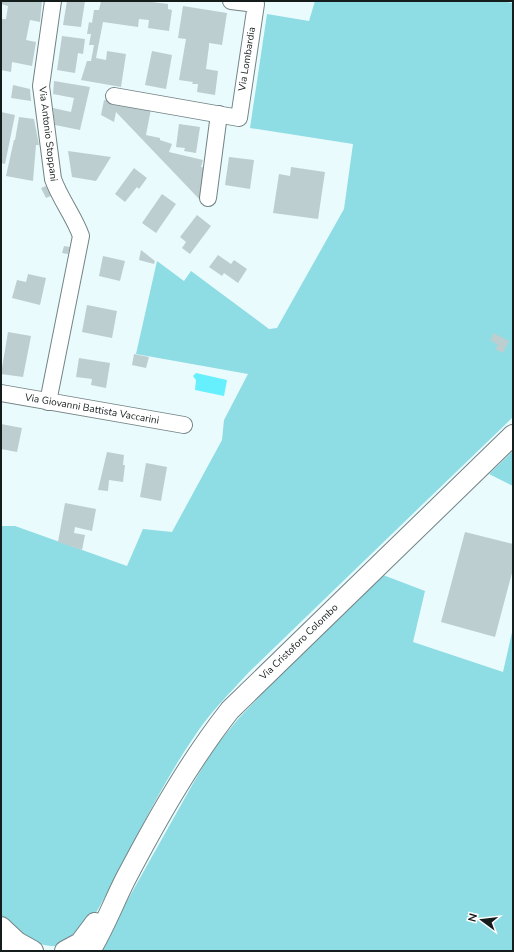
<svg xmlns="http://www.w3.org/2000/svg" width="514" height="952" viewBox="0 0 514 952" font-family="'Nunito Sans',sans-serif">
<rect width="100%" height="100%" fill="#e9fbfd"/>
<path fill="#8edce4" d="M315 1H499L513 3V417L249 672C230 693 209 713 194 737 161 785 136 839 108 891 101 905 83 938 69 944 44 952 16 936 1 916V526H15L127 566 143 529 172 532 222 440 224 420 248 374 136 354 157 261 184 281 191 271 269 329 277 328 344 209 353 144 250 128 267 14 309 21Z
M513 451V486L489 474Z
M383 575 425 591 413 642 503 672 513 628V951H99L195 780 215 747 239 718 264 692Z"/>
<path fill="#66f0fe" d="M196 373 227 380 224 396 195 390 196 380 193 376Z"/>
<path fill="#bdced0" d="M1 1H42L40 22 30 20 26 40 36 42 32 66 12 62 11 72 1 70V19H6L8 6 1 4Z
M67 1H85L81 27 63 25Z
M101 1 128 2 144 1 168 4V9L172 10 169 31 148 28 149 20 139 19 138 27 103 22 96 58 106 60 107 51 126 54 121 87 81 80 87 61H91L94 45H89L91 34H87L89 22 92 23 94 10H99Z
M183 6 227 13 222 45 209 43V46L206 69 218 71 215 95 197 92 198 84H192L193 82 179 80 186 39 178 38Z
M62 36 85 39 83 54 78 53 75 73 57 70Z
M152 51 172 55 166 89 145 85Z
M54 81 90 87 80 130 55 125 53 108 71 112 74 98 53 94Z
M13 85 30 89 31 101 11 98Z
M104 100 151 109 146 135 160 138V140L172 144 169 152 203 160 201 167 206 168 201 201 116 112 114 122 101 115Z
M1 112 15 115 5 164 1 163Z
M19 117 34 119 39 145H36L33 181 6 176 14 140H15Z
M179 124 200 127 196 153 184 151 185 148 176 147Z
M68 151 111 157 96 181 72 177Z
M229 157 254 160 250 189 225 185Z
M291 167 325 172 318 219 273 213 279 174 290 176Z
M134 168 147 178 139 189 137 187 125 202 115 194Z
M46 186 51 196 46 198 41 188Z
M162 194 176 204 156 233 142 223Z
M197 215 211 226 190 254 182 248 186 242 180 237Z
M64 246 70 247 68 254 62 253Z
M141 250 155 261 154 264 139 260Z
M218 255 231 264 234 260 247 269 238 283 224 273 222 276 209 267Z
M103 256 125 261 120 281 99 276Z
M28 274 46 278 40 305 12 298 17 280 26 282Z
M87 305 117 311 112 338 82 332Z
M8 332 31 336 23 377 1 374Z
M494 333 509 341 503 353 495 349 498 345 490 340Z
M134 354 149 357 146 368 132 365Z
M79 358 110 363 106 388 91 385 92 379 76 377Z
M1 424 22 428 17 452 1 449Z
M107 452 124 455 123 465H125L123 482 109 480 108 491 98 490Z
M146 463 167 467 161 501 140 497Z
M65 503 96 509 92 531 75 527 74 533 85 535 82 550 58 542Z
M465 532 513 544V569L495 637 441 622Z"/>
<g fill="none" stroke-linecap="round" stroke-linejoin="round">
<defs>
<path id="minor" d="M114 96 239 118 256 4 231 1
M208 198 219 114
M1 393 184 425
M48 402 81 236C74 216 60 199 53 179L41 86 53 1"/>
<path id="major" d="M1 927 17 942 33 951
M1 949 2 951
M65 951 80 943 95 923
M90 951C104 928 113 904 125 880 156 821 189 762 230 710L513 435"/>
</defs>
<use href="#minor" stroke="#738385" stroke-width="18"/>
<use href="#major" stroke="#738385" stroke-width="22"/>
<use href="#minor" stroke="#fff" stroke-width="16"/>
<use href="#major" stroke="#fff" stroke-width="20"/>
</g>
<g text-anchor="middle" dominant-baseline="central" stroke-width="4" stroke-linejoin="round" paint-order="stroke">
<g font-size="10" fill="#151c1c" stroke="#fff">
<text transform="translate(247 59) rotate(-81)">Via Lombardia</text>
<text transform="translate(48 134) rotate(83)">Via Antonio Stoppani</text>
<text transform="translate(92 409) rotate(10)">Via Giovanni Battista Vaccarini</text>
<text transform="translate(299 642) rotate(-44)">Via Cristoforo Colombo</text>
</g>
</g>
<rect width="514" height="952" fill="none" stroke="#151c1c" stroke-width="4"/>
<g transform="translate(482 920) rotate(285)" stroke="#ffffff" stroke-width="3" paint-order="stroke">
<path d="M0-3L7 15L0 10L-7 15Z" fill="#151c1c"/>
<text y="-6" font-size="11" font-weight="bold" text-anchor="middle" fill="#151c1c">N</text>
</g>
</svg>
